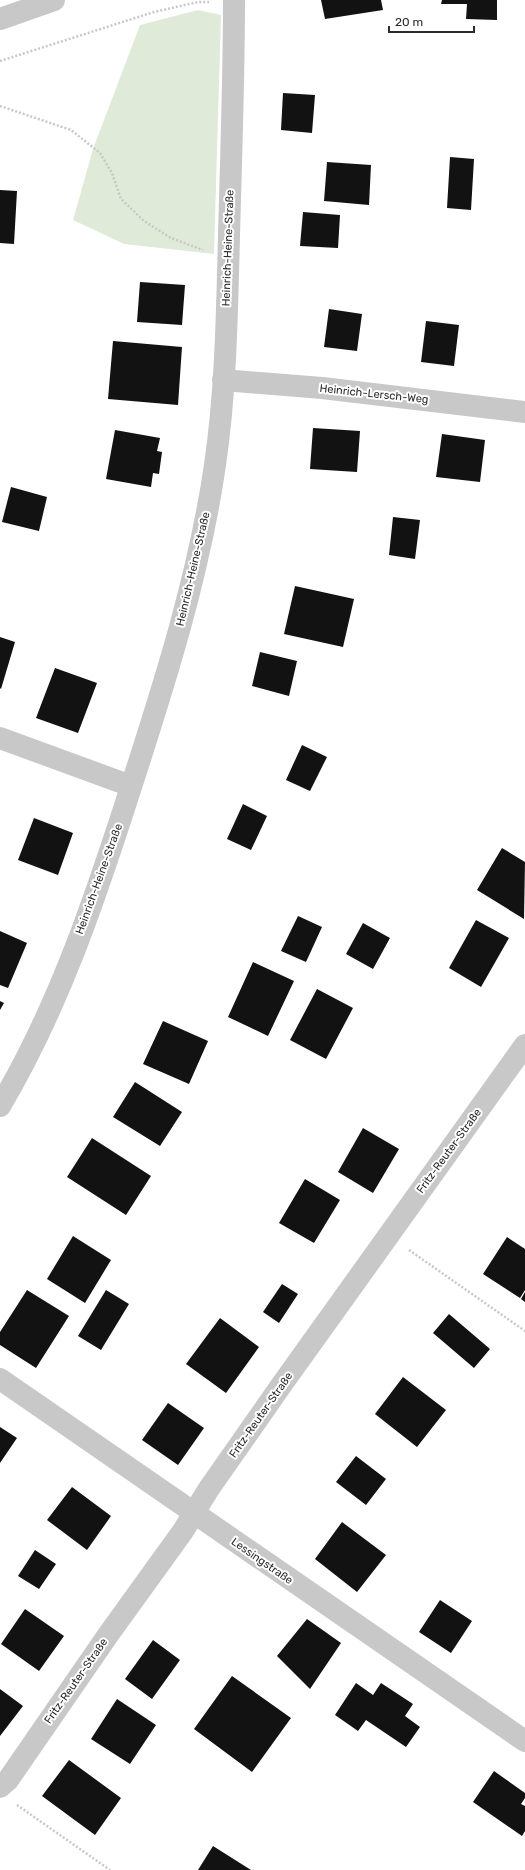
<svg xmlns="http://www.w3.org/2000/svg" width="525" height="1870" viewBox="0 0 525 1870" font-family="Rubik,sans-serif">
<rect width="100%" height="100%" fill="#fff"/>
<path fill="#dfead8" d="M198 10 221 15 214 254 124 244 73 220 93 149 140 25Z"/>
<path fill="#121212" d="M321 0H381L383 10 325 19Z
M442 0H497V20L466 19 467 4H441Z
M283 93 315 95 312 133 281 130Z
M450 157 474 159 471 210 447 208Z
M327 162 371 165 369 205 324 201Z
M0 190 17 191 14 244 0 243Z
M303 212 340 215 338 248 300 246Z
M140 282 185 285 182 325 137 322Z
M329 309 362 314 357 351 324 347Z
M426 321 459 325 454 366 421 362Z
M113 341 182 347 178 405 108 399Z
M313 428 360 431 357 472 310 469Z
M115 430 160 438 157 451 162 452 159 474 153 473 151 487 106 479Z
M442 434 485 440 480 482 436 477Z
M11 487 47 497 39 531 2 522Z
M393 517 420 520 415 559 389 555Z
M295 586 354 599 343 647 284 634Z
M0 637 15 642 1 689 0 688Z
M260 652 297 661 289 696 252 686Z
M55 668 97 683 78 733 36 718Z
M302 745 327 757 310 791 286 780Z
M243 804 267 816 251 850 227 839Z
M34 818 73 833 58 875 18 860Z
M502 848 525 862 524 919 477 890Z
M298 916 322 927 306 962 281 951Z
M476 920 509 938 481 987 449 968Z
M363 923 390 938 373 969 346 954Z
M0 931 27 943 8 988 0 985Z
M253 962 294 981 268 1036 228 1017Z
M317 989 353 1008 326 1059 290 1040Z
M0 1001 4 1003 0 1010Z
M163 1021 208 1041 189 1084 143 1064Z
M135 1082 182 1112 160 1146 113 1117Z
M363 1128 399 1149 373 1193 338 1172Z
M92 1138 151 1176 126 1215 67 1177Z
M305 1179 340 1200 314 1243 279 1223Z
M73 1236 111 1260 85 1303 47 1279Z
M507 1237 525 1249V1290L520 1298 483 1274Z
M282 1284 298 1294 279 1323 263 1312Z
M27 1290 69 1316 36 1368 0 1345V1332Z
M106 1290 129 1304 101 1350 78 1336Z
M525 1292V1302L521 1299Z
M449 1314 490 1349 474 1368 433 1333Z
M220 1318 259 1347 226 1393 186 1364Z
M403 1377 446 1410 417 1447 375 1414Z
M168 1403 204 1428 178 1465 142 1440Z
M0 1427 17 1438 0 1463Z
M356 1456 386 1479 366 1505 336 1482Z
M72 1487 111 1516 87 1550 47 1520Z
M342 1522 386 1555 357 1592 315 1559Z
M35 1550 56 1564 39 1589 18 1576Z
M440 1600 472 1621 451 1653 419 1632Z
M25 1609 64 1636 39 1671 1 1644Z
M307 1619 341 1643 310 1689 277 1656Z
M153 1640 180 1660 152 1699 125 1679Z
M232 1676 291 1718 252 1772 194 1729Z
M356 1683 373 1695 381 1683 413 1704 405 1716 420 1727 406 1747 366 1720 358 1731 335 1715Z
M0 1689 23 1706 0 1736Z
M117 1699 156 1725 130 1764 91 1739Z
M69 1760 121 1798 95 1835 42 1796Z
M494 1771 525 1793V1798L521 1804 525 1806V1831L522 1836 473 1802Z
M213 1846 251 1870H198Z"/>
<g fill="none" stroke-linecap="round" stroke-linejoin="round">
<path stroke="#c8c8c8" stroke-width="2.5" stroke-dasharray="2 2" stroke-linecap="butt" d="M0 61 154 12 198 2H209
M0 106 71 130 100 153 112 173 121 199 144 221 171 238 203 250
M409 1250 525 1331
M17 1805 110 1870"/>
<path stroke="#c8c8c8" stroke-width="22" d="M0 19 54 0
M223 380 322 388 525 412
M0 738 131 786
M0 1106C59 1007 96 896 131 787 165 682 199 575 215 465 226 390 227 312 229 236 231 157 234 79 234 0
M0 1379 525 1741
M0 1787 8 1780 108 1635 183 1531 208 1490 280 1387 525 1045"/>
</g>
<g text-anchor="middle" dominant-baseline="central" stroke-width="4" stroke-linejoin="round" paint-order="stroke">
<g font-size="11" fill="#2b2b2b" stroke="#fff">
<text transform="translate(228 248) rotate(-88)">Heinrich-Heine-Straße</text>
<text transform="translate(374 394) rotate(6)">Heinrich-Lersch-Weg</text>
<text transform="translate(193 569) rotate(-77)">Heinrich-Heine-Straße</text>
<text transform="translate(99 879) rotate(-70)">Heinrich-Heine-Straße</text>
<text transform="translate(449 1151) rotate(-54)">Fritz-Reuter-Straße</text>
<text transform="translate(261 1415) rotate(-55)">Fritz-Reuter-Straße</text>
<text transform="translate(262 1561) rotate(35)">Lessingstraße</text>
<text transform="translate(76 1681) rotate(-55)">Fritz-Reuter-Straße</text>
</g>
</g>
<path d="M389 26v6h85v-6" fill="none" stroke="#2b2b2b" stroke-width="2"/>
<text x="395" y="26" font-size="12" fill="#2b2b2b" stroke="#ffffff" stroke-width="3" paint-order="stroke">20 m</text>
</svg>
